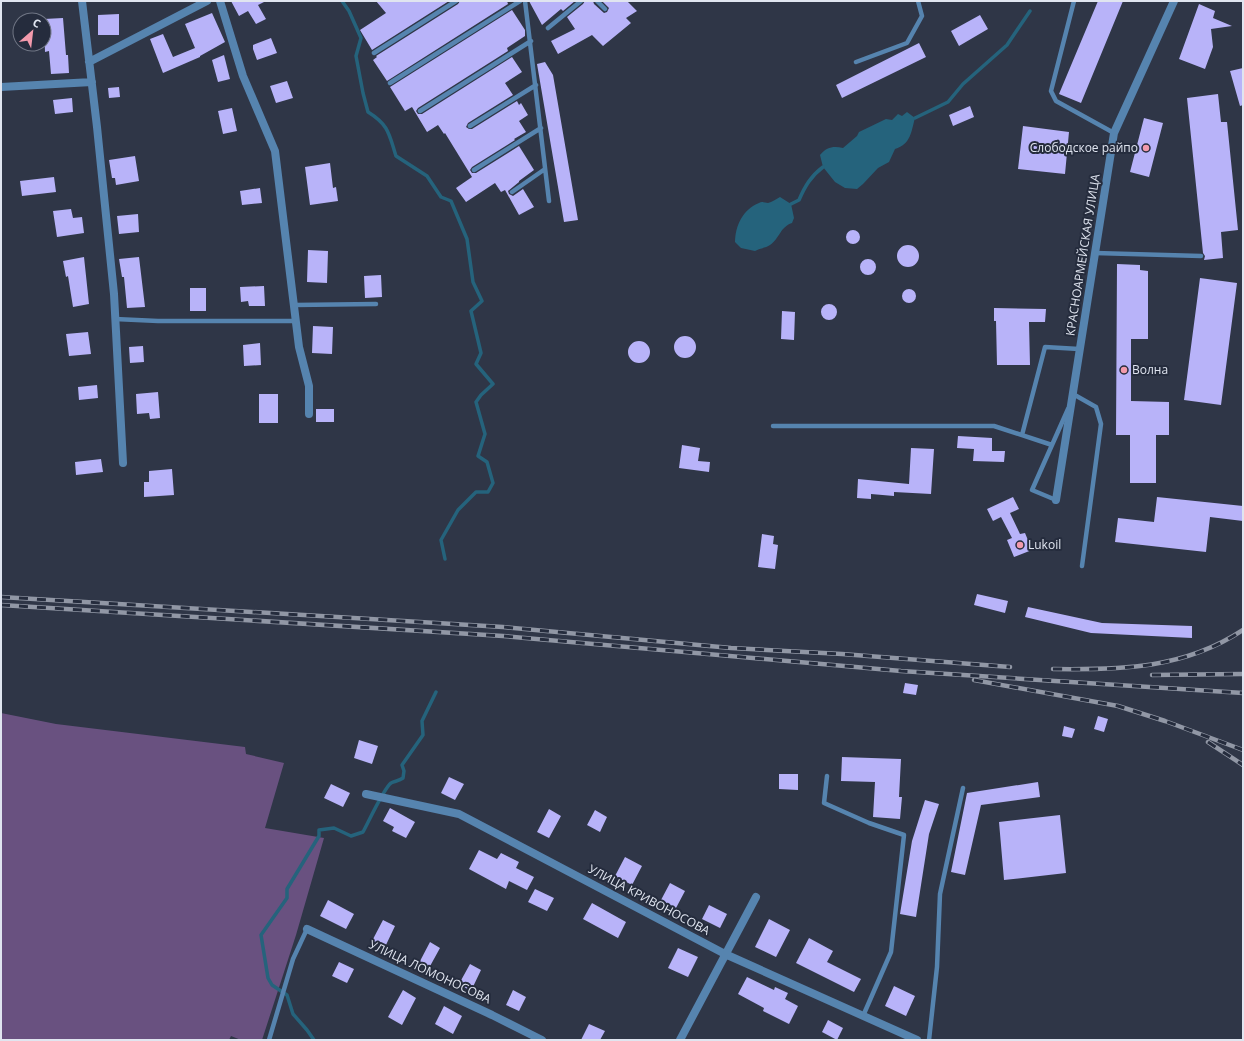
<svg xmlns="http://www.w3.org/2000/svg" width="1244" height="1041" viewBox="0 0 1244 1041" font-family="'Open Sans',sans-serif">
<rect width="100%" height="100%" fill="#2f3647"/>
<!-- green -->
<path fill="#695180" d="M1 713 56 724 245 747 246 754 284 763 265 828 324 838 296 935 262 1040H241L231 1036 229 1040H1Z"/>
<!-- water -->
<path fill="#25637c" d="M907 112 915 118C911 132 911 144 895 149L889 162 878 168 863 184 857 189 845 188 835 182 823 167 820 155C827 147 833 146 843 148L857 136 859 132 886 119 892 120 898 114 902 116Z
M780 197 791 204 794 218 792 223C780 227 780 238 770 245 766 248 760 248 755 251L741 248 735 242C735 226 743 209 759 203 762 201 765 203 768 203 772 202 776 199 780 197Z"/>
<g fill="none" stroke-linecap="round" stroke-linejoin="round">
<!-- stream -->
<path stroke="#25637c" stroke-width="3.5" d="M342 1 349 11 361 38 356 56 363 93 368 112C389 125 389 134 396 156L427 176 441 197 451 201 467 239 473 282 482 301 471 311 481 353 476 364 493 384 481 395 476 402 485 434 478 456 487 462 493 483 488 492H476L458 510 441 540 445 559
M915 118 948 102 963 84 1007 45 1030 11
M791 204 799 200C805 186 811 176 823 167
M314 1040 307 1030 293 1014 287 995 272 985 268 978 261 935 287 898V889L319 836V830L334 828 351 836 363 832C368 823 384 788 391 783 395 781 399 781 403 778L404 771 402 765 423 735 422 721 436 692"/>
</g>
<!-- building -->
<path fill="#b8b3f9" d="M231 1H266L258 5 266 19 256 24 248 11 239 16Z
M376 1H449L372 50 360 30 386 13Z
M460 1H507L508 4 387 81 373 60 377 57 376 56 458 4Z
M529 1H575L563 11 561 9 542 25Z
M585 1H593L594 4 604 13 607 12 609 8 602 1H627L637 11 626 18 631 23 603 46 592 35 558 54 551 41 575 29 567 17 583 4Z
M1098 1H1123L1081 103 1059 94Z
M1199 4 1215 11 1213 18 1232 26 1211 29 1213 47 1205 69 1179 59Z
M512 10 525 30V36L507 48 508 51 418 108 416 111 418 114H422L512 57 522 72 505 83 513 95 468 123 466 127 469 129H472L517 101 519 105 521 103 528 115 519 121 526 132 514 139 515 140 472 167 470 170 472 173H476L519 146 534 170 519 181V182L508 191 509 194 513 196 523 189 534 207 519 215 505 190 501 192 495 183 466 202 456 188 472 177 445 133 444 134 438 125 427 132 412 107 405 111 390 87Z
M212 13 225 42 200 56V57L163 73 150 39 163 34 173 57 195 48 185 24Z
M119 14V35H98V15Z
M980 15 988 29 959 46 951 31Z
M63 18 66 55H68L69 73 51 74 49 51 45 52 44 19Z
M271 38 277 53 257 60 253 49V45Z
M919 43 926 57 842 98 836 85Z
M224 55 230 79 218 82 212 60Z
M545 62 553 75 578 220 564 222 537 64Z
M1243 68V105L1240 106 1230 71Z
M287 81 293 98 276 103 270 86Z
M119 87 120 97 109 98 108 88Z
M1218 94 1221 122H1227L1238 230 1221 232 1223 258 1204 260 1205 256 1203 253 1187 98Z
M72 98 73 112 55 114 53 100Z
M970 106 974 117 953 126 949 115Z
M232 108 237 131 223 134 218 111Z
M1144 118 1163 123 1149 177 1130 172Z
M1023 126 1069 132 1065 174 1018 169Z
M135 156 139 181 116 185 115 178H112L109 160Z
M330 163 333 188 336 187 338 201 310 205 305 167Z
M54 177 56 192 22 196 20 181Z
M260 188 262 203 242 205 240 191Z
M71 209 73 218 82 217 84 233 57 237 53 211Z
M138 214 139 232 119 234 117 216Z
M846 237a7 7 0 1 1 14 0a7 7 0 1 1-14 0Z
M897 256a11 11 0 1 1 22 0a11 11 0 1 1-22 0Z
M308 250 328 251 327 283 307 282Z
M84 257 89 304 73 307 68 276 66 277 63 261Z
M139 257 145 307 127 308 124 277H122L119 259Z
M860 267a8 8 0 1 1 16 0a8 8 0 1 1-16 0Z
M1117 264 1140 265V270L1148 271V339H1131V401L1169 402V435H1156V483H1130V435H1116Z
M381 275 382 297 365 298 364 276Z
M1200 278 1237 283 1221 405 1184 400Z
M264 286 265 306H249L248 301 241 302 240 287Z
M190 288H206V311H190Z
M902 296a7 7 0 1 1 14 0a7 7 0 1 1-14 0Z
M821 312a8 8 0 1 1 16 0a8 8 0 1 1-16 0Z
M994 308 1046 309 1045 322H1029L1030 365H997L996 321H994Z
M782 311 795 312 794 340 781 339Z
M313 326 333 327 332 354 312 353Z
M88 332 91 354 69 356 66 334Z
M674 347a11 11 0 1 1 22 0a11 11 0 1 1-22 0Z
M628 352a11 11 0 1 1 22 0a11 11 0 1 1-22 0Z
M260 343 261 365 244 366 243 345Z
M143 346 144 362 130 363 129 347Z
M97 385 98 398 79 400 78 387Z
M158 392 160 418 150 419 149 413 137 414 136 394Z
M259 394H278V423H259Z
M316 409H334V422H316Z
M958 436 992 438V451H1005L1004 462 973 461 974 449 957 448Z
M682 445 700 448 698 461 710 462 709 472 679 468Z
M911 448 934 449 931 494 894 492V496L871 494V499L857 498 858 479 909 484Z
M101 459 103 472 76 475 75 462Z
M172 469 174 495 144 497V482H149V471Z
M1013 497 1019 509 1010 513 1020 534 1025 533 1032 550 1014 557 1007 540 1012 538 1001 517 993 521 987 509Z
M1157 497 1243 506V521L1210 517 1206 552 1115 542 1118 518 1154 522Z
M762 534 774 536 773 544 778 545 775 569 758 567Z
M977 594 1008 601 1005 613 974 605Z
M1028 607 1102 623 1192 626V638L1091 633 1025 617Z
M905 683 918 685 916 695 903 693Z
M1098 716 1108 719 1104 732 1094 729Z
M1064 726 1075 729 1072 738 1062 736Z
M359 740 378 746 372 764 354 758Z
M842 757 901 759 899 797H902L900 819 873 817 875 782 841 781Z
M779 774H798V790L779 789Z
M449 777 464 784 455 800 441 793Z
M1038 782 1040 797 981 805 965 875 951 872 967 793Z
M331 784 350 793 343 807 324 798Z
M925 800 939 804 929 834 916 917 900 914 912 841Z
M390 808 415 822 406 838 392 831 394 827 383 821Z
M549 809 561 816 549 838 537 832Z
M595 810 607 817 600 832 587 825Z
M1060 815 1066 873 1004 880 999 822Z
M479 850 497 859 501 853 519 862 516 868 534 877 527 890 509 881 506 889 469 869Z
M625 857 642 866 632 885 615 876Z
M670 883 685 891 676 908 661 900Z
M535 889 554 898 547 911 528 902Z
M328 900 354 914 346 929 320 916Z
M592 903 626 922 618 938 583 919Z
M709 905 727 914 720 928 702 919Z
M769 919 790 930 776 957 755 947Z
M383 920 395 926 385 947 372 941Z
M809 938 833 951 827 962 861 979 854 992 796 963Z
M430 942 440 948 429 968 419 963Z
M678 948 698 957 688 977 668 968Z
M339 962 354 969 347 983 332 976Z
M470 964 481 970 471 991 459 984Z
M747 977 774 990 775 987 788 993 785 999 798 1006 789 1024 763 1011 764 1008 738 994Z
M894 986 915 996 906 1016 885 1006Z
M403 990 416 998 402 1025 388 1017Z
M513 990 526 997 519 1011 506 1005Z
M444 1006 462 1016 453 1034 435 1024Z
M828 1020 843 1028 837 1040 822 1032Z
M589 1024 605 1031 600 1040H581Z"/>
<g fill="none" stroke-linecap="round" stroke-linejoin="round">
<!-- service -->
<path stroke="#5684af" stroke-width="4.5" d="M525 1 549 201
M597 1 605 9
M1074 1 1051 91 1056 101 1114 133
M548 28 581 1
M374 53 456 1
M856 62 907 43 922 16 918 1
M390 83 520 1
M420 111 531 41
M470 126 536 85
M474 170 541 128
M512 192 545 169
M1095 253 1201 256
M294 305 376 304
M115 319 158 321H296
M1073 394 1096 407 1101 424 1082 566
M773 426H994L1052 445
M1022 435 1045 347 1079 349
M1056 500 1032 490 1068 409
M827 776 824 803 869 823 904 835 891 952 863 1016
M269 1040 293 959 307 929
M929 1040 937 967 940 894 963 788"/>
<!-- minor -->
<path stroke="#5684af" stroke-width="8" d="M82 1 97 127 114 294 123 463
M220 1 243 76 275 151 299 347 309 386V414
M89 62 207 1
M1 87 92 82
M1056 500 1114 133 1174 1
M366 794 459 814 725 954 917 1040
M307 929 492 1015 542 1040
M680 1040 756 897"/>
<!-- rail casing -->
<g stroke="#9197a5" stroke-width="4.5">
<path id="rail" d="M1 597 503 627 731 648 842 654 1010 667
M1 605 503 636 901 671 1243 693
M1053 669C1121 670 1184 669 1243 630
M1152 675 1243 674
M974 680 1118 706 1165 721 1243 750
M1208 742 1243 765"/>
</g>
<!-- rail -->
<use href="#rail" stroke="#252c3d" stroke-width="3" stroke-dasharray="9" stroke-linecap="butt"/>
</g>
<!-- markers -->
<g fill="#f29aac" stroke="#252c3d" stroke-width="1.5">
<circle cx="1146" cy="148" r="4"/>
<circle cx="1124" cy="370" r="4"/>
<circle cx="1020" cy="545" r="4"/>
</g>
<g text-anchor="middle" stroke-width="4" stroke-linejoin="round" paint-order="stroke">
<!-- poi labels -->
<g font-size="12" fill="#e0e5f0" stroke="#252c3d" text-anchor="start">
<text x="1138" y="152" text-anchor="end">Слободское райпо</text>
<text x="1132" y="374">Волна</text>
<text x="1028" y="549">Lukoil</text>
</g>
<!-- street labels -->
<g font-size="12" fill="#e0e5f0" stroke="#252c3d">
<text transform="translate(1083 255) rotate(-81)" y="4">КРАСНОАРМЕЙСКАЯ УЛИЦА</text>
<text transform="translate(649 900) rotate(28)" y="4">УЛИЦА КРИВОНОСОВА</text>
<text transform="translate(430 972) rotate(25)" y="4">УЛИЦА ЛОМОНОСОВА</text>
</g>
</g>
<!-- border -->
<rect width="1244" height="1041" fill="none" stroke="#e0e5f0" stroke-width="4"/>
<!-- north arrow -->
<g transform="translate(32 32) rotate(28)"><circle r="19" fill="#252c3d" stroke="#707685"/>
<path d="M0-3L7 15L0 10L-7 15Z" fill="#f29aac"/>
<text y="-6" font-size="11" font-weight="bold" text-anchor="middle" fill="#e0e5f0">С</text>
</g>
</svg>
